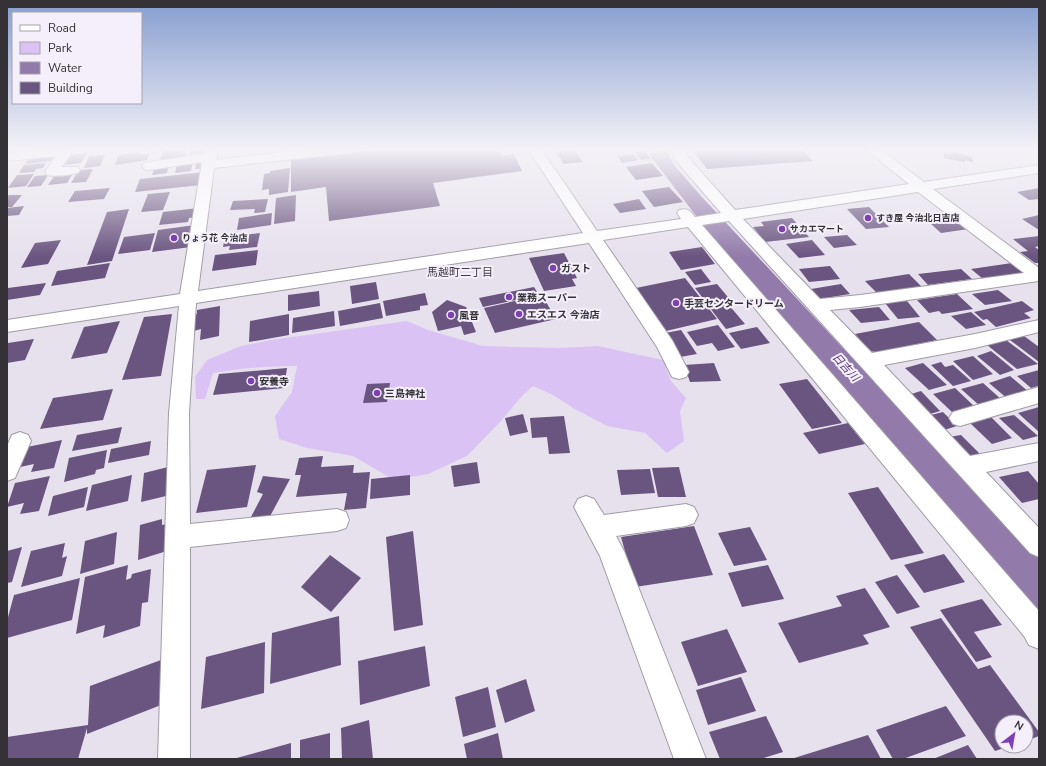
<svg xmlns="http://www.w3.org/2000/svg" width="1046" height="766" viewBox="0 0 1046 766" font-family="'Nunito Sans','Noto Sans JP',sans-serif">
<rect width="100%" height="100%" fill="#e7e1ed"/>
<!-- green -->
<path fill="#dac3f4" d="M407 321 428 330 483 346 559 348 598 346 663 360 671 381 686 398 680 411 684 441 667 453 645 433 607 426 575 409 553 395 533 386 522 396 500 422 467 456 428 474 394 480 353 456 307 448 279 439 275 416 292 392 297 366C268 366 241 368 213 373L205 399H196L195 377 207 360 241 346 271 340Z"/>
<!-- water -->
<path fill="#927baa" d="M649 149H666L674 165 701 196 1039 558V611L710 234 651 157Z"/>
<!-- building -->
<path fill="#6a5480" d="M164 149H187L184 158 160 160Z
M191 149H210V152L189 154Z
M378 149H499L502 156 514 154 522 171 433 183 440 206 329 221 326 187 291 192V160Z
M554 149H574L583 162 564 164Z
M692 149H802L813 161 707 169Z
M150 151 147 160 115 165 119 155Z
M644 151 651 159 641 160 635 152Z
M951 151 972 157 973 162 965 160V162L944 158V152L951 154Z
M87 153 81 163 65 165 71 155Z
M633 154 639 160 622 163 618 156Z
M105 155 100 166 84 168 89 156Z
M54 156 51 161 25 164 29 158Z
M207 159 205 168 195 169 197 160Z
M193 161 191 171 175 173 177 163Z
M46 163 43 168 36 169 34 172 19 173 24 165Z
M652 163 663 176 636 180 626 167Z
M169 164 167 173 152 175 155 166Z
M290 168 288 192 269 195V189L262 190 264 174 270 173V171Z
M93 169 86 182 71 183 79 170Z
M204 172 201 185 135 192 140 179Z
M73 173 67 183 48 185 55 175Z
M34 174 26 186 8 188 17 175Z
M48 175 41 186 27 187 35 176Z
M669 187 683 202 654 207 642 191Z
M110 188 104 199 68 202 75 191Z
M1039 188V199L1029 200 1017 192Z
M170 192 163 210 141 212 148 194Z
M9 195H22L12 207H7V197Z
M296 195 295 221 274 224 276 198Z
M268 199 265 212 254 213 255 209 230 210 233 201Z
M639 199 646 209 620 213 613 204Z
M24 206 19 215 7 216V208Z
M869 207 889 227 866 229 847 209Z
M198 208 196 217 189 218 188 222 159 225 163 212Z
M129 209 112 261 87 265 107 212Z
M272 213 271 225 237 230 239 218Z
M1039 215V230L1022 219Z
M792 218 809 237 765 242 753 227 764 226 761 222Z
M958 221 969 229 941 233 931 224Z
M195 225 191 247 152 252 158 230Z
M155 233 150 250 118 254 124 237Z
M260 233 257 247 229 250 230 246 223 247 225 237Z
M847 235 857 245 834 248 824 237Z
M1039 236V246L1035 247 1039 250V263H1035L1020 252 1028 251 1013 239Z
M61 240 48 264 21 268 35 243Z
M812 240 825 255 799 258 786 244Z
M702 247 715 264 681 270 669 252Z
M258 250 256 265 212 271 215 255Z
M564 253 577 278 572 279 576 286 544 291 529 258Z
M110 263 105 278 51 286 57 271Z
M1012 263 1025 273 983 279 971 269Z
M830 266 840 279 809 282 799 269Z
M701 269 711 282 695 285 685 272Z
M961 269 972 279 928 285 918 274Z
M909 274 922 287 877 293 865 281Z
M685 278 717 319 666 331 636 288Z
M376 282 379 299 352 304 350 286Z
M46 283 40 295 7 300 8 288Z
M717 284 732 302 709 306 695 288Z
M841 284 850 294 820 299 811 289Z
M534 287 539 295 483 307 479 298Z
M998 290 1012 301 985 305 972 294Z
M319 291 320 306 288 311V295Z
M425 293 428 305 420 306V310L386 316 383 301Z
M957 294 973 309 942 314 939 311 929 313 917 300Z
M542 295 556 319 495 333 484 308Z
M447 300 466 307 476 332 464 335 461 326 438 331 432 312Z
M907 301 920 317 898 319 885 303Z
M1022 301 1034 310 1024 313 1031 318 996 327 987 319 983 320 974 312Z
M380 303 383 318 340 326 338 311Z
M728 304 745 324 726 329 710 308Z
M220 306 219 336 200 340 201 329 190 332 191 315 197 314V310Z
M879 307 890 320 861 323 849 310Z
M334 311 335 326 292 333 293 318Z
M971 312 986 325 966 329 951 316Z
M172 314 161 376 122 380 144 317Z
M289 314V335L249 342 250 321Z
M120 321 107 353 71 359 84 327Z
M919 322 937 340 898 348 902 352 890 355 870 351 855 334Z
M718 325 735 347 718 351 712 343 697 346 687 332Z
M757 327 770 343 741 349 729 333Z
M681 330 697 354 680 357 665 333Z
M1024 336 1039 347V362L1010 340Z
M34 339 25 360 7 363 8 343Z
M1006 340 1038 364 1017 369 987 345Z
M991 351 1014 370 1000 375 977 356Z
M973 356 993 374 973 380 953 361Z
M941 362 945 367 953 365 971 381 953 386 931 365Z
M714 363 721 381 690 382 684 365Z
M923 363 947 385 929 390 905 368Z
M287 368 284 388 213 395 219 374Z
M1039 370V388L1038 386 1031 388 1017 376Z
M1010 376 1030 393 1009 400 989 383Z
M807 379 842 423 812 429 779 384Z
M390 383 387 402 363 403 367 384Z
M983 383 1002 400 980 406 961 389Z
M955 388 975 407 952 412 933 394Z
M113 389 103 420 40 429 53 398Z
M921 391 940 411 927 415 908 395Z
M1039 407V432L1018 413Z
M943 412 957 426 941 431 927 416Z
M523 414 528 432 510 436 505 418Z
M1014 415 1038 436 1023 440 999 418Z
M564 416 570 453 549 454 547 437 532 438 530 418Z
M991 417 1012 438 992 444 970 423Z
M848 423 865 444 819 454 803 433Z
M122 427 118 443 72 451 77 435Z
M961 435 984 458 971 461 949 437Z
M62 440 54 468 31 472 34 464 20 467 27 447Z
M151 441 149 455 108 463 111 449Z
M107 450 104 468 96 470 95 474 64 482 69 458Z
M323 456 321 467 354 465 353 473 370 472 366 508 344 510 347 493 296 497 301 475H295L299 458Z
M477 462 480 483 454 487 451 466Z
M256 465 247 507 196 513 207 470Z
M168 467 166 496 141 502 144 473Z
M679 467 686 497H658L652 468Z
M650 469 655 493 621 495 617 470Z
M1028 471 1039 484V499L1022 503 999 477Z
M132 475 128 501 86 511 92 485Z
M410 475V495L370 499 371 479Z
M50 476 39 511 20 514 24 503 7 507 15 483Z
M263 476 290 479 268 520 251 517 263 494 257 492Z
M88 487 84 507 48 516 53 496Z
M878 487 924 553 891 560 848 493Z
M162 519V525L170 523V550L138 560 140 525Z
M694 526 713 575 635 587 621 537Z
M750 527 767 560 734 566 718 533Z
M413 531 423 625 394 631 386 537Z
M117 532 114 564 80 574 85 541Z
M65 543 62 558 67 556 62 576 21 587 31 551Z
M22 547 12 582 7 583V551Z
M944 554 965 582 924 593 904 565Z
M330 555 361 578 331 612 301 587Z
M128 565 126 580 131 578 132 574 151 569 148 602 142 603 140 626 103 638 105 625 76 634 85 577Z
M768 565 784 599 742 607 728 573Z
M897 575 920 607 897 614 875 582Z
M80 578 72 620 7 638V621L14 595Z
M865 588 890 627 863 635 869 644 799 663 778 623 842 606 836 596Z
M982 599 1002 625 974 632 992 657 976 662 940 610Z
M339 616 341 665 270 684 272 633Z
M941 618 978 669 990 665 1039 732V736L1026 741V722H1002V746H1010L995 751 910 627Z
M727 629 747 672 698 686 681 642Z
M265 642 264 693 201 709 206 657Z
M425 646 430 686 360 705 358 661Z
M161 660V705L87 734V728L78 759H7V737L88 725 90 686Z
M741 677 756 711 708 725 696 690Z
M526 679 535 711 505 723 496 690Z
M488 687 496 727 463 737 455 697Z
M946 706 966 736 903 759H893L876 730Z
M766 716 783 752 760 759H720L709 732Z
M369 720 373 759H342L341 728Z
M330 733V759H300V740Z
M498 733 503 759H467L464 744Z
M868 735 881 759H791Z
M291 743V759H233Z
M968 745 977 759H933Z"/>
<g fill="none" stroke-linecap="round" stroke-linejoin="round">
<!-- minor casing -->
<g stroke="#a09ba6" stroke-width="2">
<path id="minor" d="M44 149H71L72 151 62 167H78L80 170 78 173C69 175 56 177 47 175L45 172 56 156 7 161V153Z
M137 149H157L156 152 143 154 138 153Z
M205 149H218L216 160 311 149H354L353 152 348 153 214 168 198 291 583 233 528 149H541L597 231 681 219 677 213 679 210C687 208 690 210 695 217L721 213 677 162 673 156V149H686L687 156 735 210 909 184 865 149H880L924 182 1039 165V173L933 189 1039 268V281L860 307 830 310 872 353 975 334 1039 320V332L975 348 884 365 970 456 1039 443V461L986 472 1039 528V557L1030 553 729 221 702 225 1039 611V649L1029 645 1024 636 688 227 603 240 672 340 689 372 686 377 679 379 672 377 657 347 589 243 196 303 189 413 190 524 337 509 346 512 349 520 346 528 337 531 190 547V759H158L169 413 179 306 7 332V320L180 294 202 162 149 170 144 169 142 166 144 163 149 162 204 154ZM918 192 1024 273 860 295 820 299 743 219Z
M1039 387V403L960 426 953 424 949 418 953 412Z
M20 432 28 435 31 441 15 478 7 481V446L12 435Z
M586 496 594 499 604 515 686 504 694 507 698 515 694 523 686 526 616 536 624 551 706 759H674L600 556 574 507 578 499Z"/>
</g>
<!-- minor -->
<use href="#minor" fill="#fff" fill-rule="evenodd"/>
</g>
<!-- sky -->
<linearGradient id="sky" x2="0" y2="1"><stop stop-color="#859dcf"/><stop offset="0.58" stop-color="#f4f2f7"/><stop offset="1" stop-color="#f4f2f7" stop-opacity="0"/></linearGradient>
<rect width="1046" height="257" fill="url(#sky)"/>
<!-- markers -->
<g fill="#7f3fb3" stroke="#f4effb" stroke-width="1.5">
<circle cx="868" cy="218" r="4"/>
<circle cx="782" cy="229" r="4"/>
<circle cx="174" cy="238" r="4"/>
<circle cx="553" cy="268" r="4"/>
<circle cx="509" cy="297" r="4"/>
<circle cx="676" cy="303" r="4"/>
<circle cx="519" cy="314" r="4"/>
<circle cx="451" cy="315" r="4"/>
<circle cx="251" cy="381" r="4"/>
<circle cx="377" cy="393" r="4"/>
</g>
<g text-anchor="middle" stroke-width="4" stroke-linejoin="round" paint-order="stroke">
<!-- far-poi labels -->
<g font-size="9" font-weight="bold" fill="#343236" stroke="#f4effb" text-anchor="start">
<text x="876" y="221">すき屋 今治北日吉店</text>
<text x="790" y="232">サカエマート</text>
<text x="182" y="241">りょう花 今治店</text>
</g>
<!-- poi labels -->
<g font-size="10" font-weight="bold" fill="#343236" stroke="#f4effb" text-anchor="start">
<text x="561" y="272">ガスト</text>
<text x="517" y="301">業務スーパー</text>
<text x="684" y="307">手芸センタードリーム</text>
<text x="527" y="318">エスエス 今治店</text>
<text x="459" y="319">風音</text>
<text x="259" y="385">安養寺</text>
<text x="385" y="397">三島神社</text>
</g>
<!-- neighbourhood labels -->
<g font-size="11" fill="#423d47" stroke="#f4effb">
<text x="460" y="276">馬越町二丁目</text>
</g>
<!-- water labels -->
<g font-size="11" font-style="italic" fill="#52326e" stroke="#f4effb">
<text transform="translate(846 367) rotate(48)" y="4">日吉川</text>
</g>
</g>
<!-- border -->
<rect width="1046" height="766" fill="none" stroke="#343236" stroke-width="16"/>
<!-- legend -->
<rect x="12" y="12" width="130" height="92" fill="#f4effb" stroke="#a7a3ac"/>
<rect x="20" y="25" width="20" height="6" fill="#ffffff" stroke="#a7a3ac"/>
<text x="48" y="32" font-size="12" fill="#343236">Road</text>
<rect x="20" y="42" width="20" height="12" fill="#dac3f4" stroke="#a7a3ac"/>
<text x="48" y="52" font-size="12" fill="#343236">Park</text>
<rect x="20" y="62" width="20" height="12" fill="#927baa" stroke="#a7a3ac"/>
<text x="48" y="72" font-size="12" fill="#343236">Water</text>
<rect x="20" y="82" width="20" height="12" fill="#6a5480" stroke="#a7a3ac"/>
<text x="48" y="92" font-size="12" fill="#343236">Building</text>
<!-- north arrow -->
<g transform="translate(1014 734) rotate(31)"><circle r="19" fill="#f4effb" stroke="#a7a3ac"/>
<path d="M0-3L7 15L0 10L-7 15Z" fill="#7f3fb3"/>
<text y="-6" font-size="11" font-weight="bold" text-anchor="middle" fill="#343236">N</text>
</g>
</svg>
